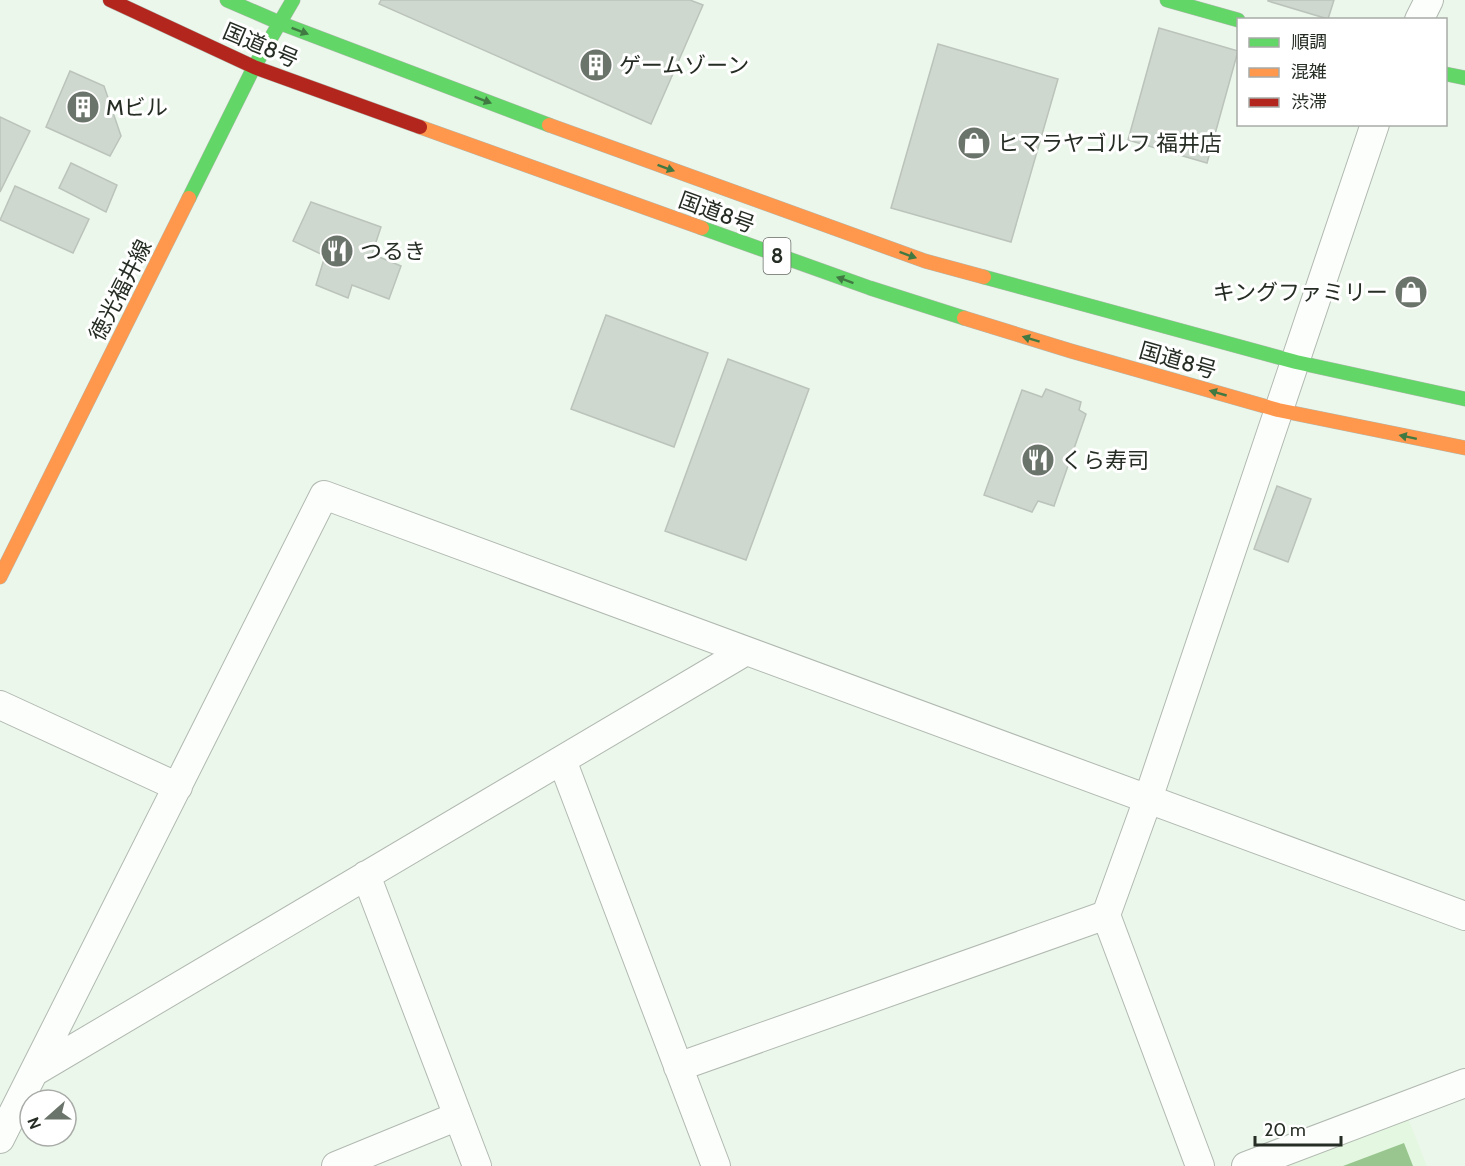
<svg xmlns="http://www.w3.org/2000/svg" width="1465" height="1166" viewBox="0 0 1465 1166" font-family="Cabin,'Noto Sans JP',sans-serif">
<rect width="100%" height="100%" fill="#ecf7eb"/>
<!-- built -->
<path fill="#e4f7e1" d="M1408 1118 1427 1166H1267Z"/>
<!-- water -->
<path fill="#99c68f" d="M1404 1143 1413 1166H1343Z"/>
<!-- building -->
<path fill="#cfd8ce" stroke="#bbc3ba" stroke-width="1.5" d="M381 0H690L703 5 651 124 379 4Z
M1268 0H1334L1328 19 1268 1Z
M1159 28 1238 51 1207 163 1128 140Z
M938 44 1058 79 1011 242 891 208Z
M70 71 104 86 121 136 110 156 46 127Z
M0 117 30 131 0 192Z
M71 163 117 185 106 212 59 188Z
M15 186 89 219 73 253 0 220Z
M311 202 381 227 372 254 401 266 389 299 352 285 348 298 316 285 325 256 293 241Z
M606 315 708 353 674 447 571 409Z
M728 359 809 389 746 560 665 531Z
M1046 389 1081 402 1079 410 1086 414 1054 506 1038 501 1032 512 984 495 1022 390 1042 397Z
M1277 486 1311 499 1288 562 1254 549Z"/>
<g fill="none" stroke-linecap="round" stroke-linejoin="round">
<!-- street casing -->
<g stroke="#b1b9b0" stroke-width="30">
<path id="street" d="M1419 20 1429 0
M0 705 178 787
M562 760 716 1166
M366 875 477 1166
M1106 915 1200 1166
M678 1067 1106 915 1148 799 1375 124
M34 1072 746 651
M0 1139 324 495 1465 916
M336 1166 458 1116
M1246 1166 1465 1083"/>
</g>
<!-- fast casing -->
<g stroke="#b1b9b0" stroke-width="15">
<path id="fast" d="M227 0 280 23 549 125
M1167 0 1238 20
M1446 74 1465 78
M189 198 254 67 293 0
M702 228 870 288 964 318
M984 277 1296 362 1465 399"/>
</g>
<!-- slow casing -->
<g stroke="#b1b9b0" stroke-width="15">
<path id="slow" d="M549 125 925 261 984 277
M420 127 702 228
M964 318 1071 351 1278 410 1465 448
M0 577 189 198"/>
</g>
<!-- jam casing -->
<g stroke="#b1b9b0" stroke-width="15">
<path id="jam" d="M110 0 254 67 420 127"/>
</g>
<!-- street -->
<use href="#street" stroke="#fcfefc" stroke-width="28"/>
<!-- fast -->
<use href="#fast" stroke="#63d668" stroke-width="14"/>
<!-- slow -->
<use href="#slow" stroke="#ff974d" stroke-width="14"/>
<!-- jam -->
<use href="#jam" stroke="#b3261e" stroke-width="14"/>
</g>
<!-- one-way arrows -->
<defs><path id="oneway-solid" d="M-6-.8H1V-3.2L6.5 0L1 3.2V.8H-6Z" transform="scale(1.5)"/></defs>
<g fill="#417943">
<use href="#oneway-solid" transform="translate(300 31) rotate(21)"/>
<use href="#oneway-solid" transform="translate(483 100) rotate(21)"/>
<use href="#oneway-solid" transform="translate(666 168) rotate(20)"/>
<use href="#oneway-solid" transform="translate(908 255) rotate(20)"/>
<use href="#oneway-solid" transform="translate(845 280) rotate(-160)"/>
<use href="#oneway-solid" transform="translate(1031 339) rotate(-163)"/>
<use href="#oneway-solid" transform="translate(1218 393) rotate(-164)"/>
<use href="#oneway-solid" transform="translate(1408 437) rotate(-168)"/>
</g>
<!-- icons -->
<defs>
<g id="building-disc" transform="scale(1.725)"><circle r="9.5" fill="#6b746a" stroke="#fff"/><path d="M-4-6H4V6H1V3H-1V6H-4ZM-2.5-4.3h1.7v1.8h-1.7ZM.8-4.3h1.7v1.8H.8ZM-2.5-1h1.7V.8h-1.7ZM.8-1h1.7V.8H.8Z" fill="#fff"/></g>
<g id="shop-disc" transform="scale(1.725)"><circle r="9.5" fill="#6b746a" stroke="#fff"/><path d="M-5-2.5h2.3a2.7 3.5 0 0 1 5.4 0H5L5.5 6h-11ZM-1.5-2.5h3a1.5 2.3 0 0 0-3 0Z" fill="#fff"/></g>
<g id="restaurant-disc" transform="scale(1.725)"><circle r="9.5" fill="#6b746a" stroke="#fff"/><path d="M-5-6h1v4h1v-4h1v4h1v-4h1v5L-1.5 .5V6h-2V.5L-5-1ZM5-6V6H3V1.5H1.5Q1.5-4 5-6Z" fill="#fff"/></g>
</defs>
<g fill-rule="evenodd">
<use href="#building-disc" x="596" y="65"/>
<use href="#building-disc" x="83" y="107"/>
<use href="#shop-disc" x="974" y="143"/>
<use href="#restaurant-disc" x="337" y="251"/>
<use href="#shop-disc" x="1411" y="292"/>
<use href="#restaurant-disc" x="1038" y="460"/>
</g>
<g text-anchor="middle" stroke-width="6" stroke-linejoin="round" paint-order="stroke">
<!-- shield labels -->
<rect fill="#fff" stroke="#676c66" stroke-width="1.5" x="763.5" y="238" width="27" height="36" rx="4.5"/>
<g font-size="21" font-weight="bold" fill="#262d24">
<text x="777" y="263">8</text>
</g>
<!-- street labels -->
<g font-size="22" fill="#262d24" stroke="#fff">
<text transform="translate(261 45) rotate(23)" y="8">国道8号</text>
<text transform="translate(717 212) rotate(20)" y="8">国道8号</text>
<text transform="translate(120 290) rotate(-63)" y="8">徳光福井線</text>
<text transform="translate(1178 360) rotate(16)" y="8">国道8号</text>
</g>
<!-- poi labels -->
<g font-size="22" fill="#262d24" stroke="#fff" text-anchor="start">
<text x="619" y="73">ゲームゾーン</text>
<text x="106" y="115">Mビル</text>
<text x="997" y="151">ヒマラヤゴルフ 福井店</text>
<text x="360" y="259">つるき</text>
<text x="1388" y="300" text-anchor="end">キングファミリー</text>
<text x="1061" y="468">くら寿司</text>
</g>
</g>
<!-- legend -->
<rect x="1237" y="18" width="210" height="108" fill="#ffffff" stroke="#a8aba7" stroke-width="1.5"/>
<rect x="1249" y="38" width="30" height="9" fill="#63d668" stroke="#a8aba7" stroke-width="1.5"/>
<text x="1291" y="48" font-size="18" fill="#262d24">順調</text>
<rect x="1249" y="68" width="30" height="9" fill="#ff974d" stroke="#a8aba7" stroke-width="1.5"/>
<text x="1291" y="78" font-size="18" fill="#262d24">混雑</text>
<rect x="1249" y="98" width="30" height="9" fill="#b3261e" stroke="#a8aba7" stroke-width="1.5"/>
<text x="1291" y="108" font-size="18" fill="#262d24">渋滞</text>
<!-- north arrow -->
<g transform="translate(48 1118) rotate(249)"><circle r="28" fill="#ffffff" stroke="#a8aba7" stroke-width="1.5"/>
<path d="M0-4.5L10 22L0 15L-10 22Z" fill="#6b746a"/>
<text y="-9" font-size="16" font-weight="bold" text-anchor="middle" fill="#262d24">N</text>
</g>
<!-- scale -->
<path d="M1255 1136v9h86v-9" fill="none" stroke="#262d24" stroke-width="3"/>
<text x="1264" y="1136" font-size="18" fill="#262d24" stroke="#ffffff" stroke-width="4.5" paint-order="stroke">20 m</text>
</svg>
